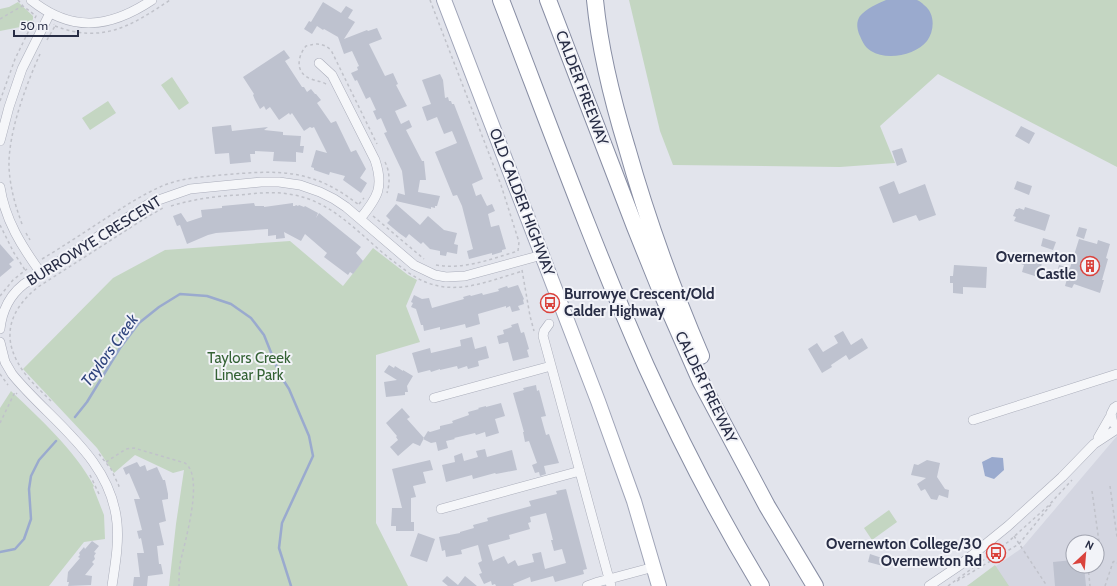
<svg xmlns="http://www.w3.org/2000/svg" width="1117" height="586" viewBox="0 0 1117 586" font-family="Cabin,sans-serif">
<rect width="100%" height="100%" fill="#e2e4ec"/>
<!-- built -->
<path fill="#d4d6e1" fill-rule="evenodd" d="M1117 436V586H967L1022 548ZM1073 542H1097V566H1073Z"/>
<!-- green -->
<path fill="#c4d6c2" d="M629 0H1117V167L938 74 880 126 895 163 840 167 673 165 660 131Z
M18 2 33 16V19L30 25 0 31V9L9 7Z
M172 77 189 103 179 110 161 85Z
M108 101 116 113 90 130 82 118Z
M290 241 343 286 373 248 408 275 417 280 406 306 420 342 376 355V523L408 586H169L176 524 184 470 173 473 135 455 114 473 97 448 23 369 113 278 165 250Z
M11 391C41 420 73 448 94 486L93 487 104 515 105 539 84 542 49 586H0V408Z
M889 510 897 522 872 540 864 528Z
M995 565 1009 586H967Z"/>
<!-- water -->
<path fill="#9aaace" d="M886 0C896 0 907 0 917 0 920 1 922 3 924 5 935 13 935 30 927 41 916 55 887 61 871 51 864 47 862 40 859 34 857 28 856 22 860 16 867 8 877 4 886 0Z
M992 457 1003 458 1004 470 994 479 985 476 982 462Z"/>
<g fill="none" stroke-linecap="round" stroke-linejoin="round">
<!-- stream -->
<path stroke="#9aaace" stroke-width="2.5" d="M75 417 87 402 120 348 139 323 159 307 180 294 207 296 231 304 251 318 264 335 280 375 289 389 309 436 313 456 282 523 279 548 291 586
M0 552 15 549 24 539 31 519 29 489 31 476 39 460 56 441"/>
</g>
<!-- building -->
<path fill="#bec2cf" fill-rule="evenodd" d="M323 2 341 13 346 6 353 10 348 18 355 22 344 39 367 30 368 31 377 28 382 39 369 44 385 76 393 73 398 84 396 85 407 106 395 111 401 124 409 120 412 127 406 130 422 161H424L426 180H420L418 192 440 196 437 206H435V208L431 207V209L396 201 398 193 405 195 402 171 384 133 387 132 381 118 377 120 373 111 376 110 370 97 366 99 357 80 355 81 351 73 358 70 357 67 359 66 352 51 344 54 338 37 324 29 323 30 317 26 312 34 304 29 309 21 311 22Z
M284 50 290 58 285 61 302 87H304L307 92 311 89 315 94H316L321 100 317 103 331 123 336 121 351 152 356 150 366 169 360 178 367 183 361 193 343 180 345 176 330 172 329 175 314 170V168L311 167 316 150 327 153 314 127 312 128 310 127 304 131 292 113 290 115 289 113 279 120 270 107 266 110 264 106 260 109 255 100 253 95 254 94 243 77Z
M440 74 443 80 445 98 448 97 449 101H451L452 104H454L483 179 472 184 476 196 481 194 487 206 492 204 495 211 488 214 491 227 499 225 506 249 502 250V252L492 255V253L469 259 467 251 473 249 462 206 457 195 453 196 435 152 457 143 452 131 444 134 437 117 427 121 422 107 431 104 422 80Z
M231 125 232 131 268 127 264 130 283 132V135L301 136 300 146H304L303 153 296 152V162L273 161 274 152 255 151V154H250L251 162 230 164 229 153 215 154 212 130V127Z
M1021 126 1035 133 1029 144 1015 136Z
M902 148 907 162 897 166 892 151Z
M894 181 899 194 925 184 936 215 919 221 916 215 893 223 879 187Z
M1017 181 1032 186 1029 195 1014 189Z
M254 203 255 206H264V207L293 203V206H295L296 205 298 206 299 205 304 207 305 206 318 213 316 218 319 213 361 247 356 253 363 261 353 274 350 272 348 275 324 257 327 253 305 234 301 241 284 232 285 238 276 239V235L268 236V229L216 233 208 235 187 244 180 225 177 226 173 216 181 213 187 222 202 217 201 210 222 208V206Z
M396 204 420 225 428 216 444 230 457 233 454 244 458 245 457 254 447 252 446 256 440 255V251L430 249 423 242 421 244 409 234 406 238 399 233 387 223 390 220 386 216Z
M1025 207 1050 215 1045 231 1014 221 1016 217 1013 216 1016 209H1018L1019 208 1024 210Z
M1079 227 1087 229 1084 239 1076 236Z
M1043 238 1056 242 1053 250 1041 246Z
M1079 239 1097 244 1098 240 1110 244 1106 258 1108 259 1102 280H1104L1100 293 1074 284 1072 288 1065 286 1067 279 1062 277 1063 274 1057 272 1059 265 1070 268Z
M0 244 14 260 9 264 12 267 0 277Z
M1023 257 1042 263 1038 277 1022 272 1024 265 1021 264Z
M954 265 987 267 986 288 963 287V294L953 293V283H950V276H953Z
M518 285 524 299 523 300 524 304 518 306 520 310 512 312 510 306 506 308V306L478 314 480 324 466 328 465 324 440 330V327L424 331 423 325H421L416 309 411 307 413 303 411 302 414 295 422 299 429 298 432 308 464 299 463 297 470 295 471 296 482 293 483 295 499 291 498 289 507 286 508 288Z
M518 323 521 333 524 332 529 349 527 350 529 357 513 361 508 342 499 344 497 336 504 334 503 330 512 327 511 325Z
M843 331 851 345 862 338 868 348 849 360 846 355 831 365 832 367 822 373 808 349 817 343 823 352 838 343 834 336Z
M472 337 475 349 486 346 489 358 478 361 479 366 468 369 467 366 458 369 457 366 440 370V369L431 372 430 370 418 373 412 353 430 348 431 353 461 346 460 340Z
M389 365 394 368 395 366 403 371V370L413 376 407 386 408 392H405V395L386 397 384 382 397 380 384 372Z
M536 385 537 391 539 390 546 416 541 417 546 435 549 434 559 463 544 466 546 474 540 476 539 472 535 473 532 465 537 463 529 441 525 442 523 432H524L513 393 524 390 523 388Z
M501 403 505 416 495 419 499 433 486 437 485 432 476 435 475 433 454 438 455 439 446 441 448 448 438 451 436 442 431 443 423 439 428 431 430 432 440 429V426L453 423 452 421 469 415 468 412 479 409 478 408 486 406V407Z
M402 408 410 417 407 419 424 438 420 446 413 443 398 456 390 447 398 440 396 437 397 436 386 423Z
M485 449 487 457 512 450 517 470 496 474 495 473 473 479 472 475 446 482 442 465 455 462 454 456 462 453 464 461 478 457 476 451Z
M430 460 433 470 423 472 426 483 413 486 416 497 411 498V522H414V531H396V526H391L392 508H402L392 469Z
M927 460 940 463 937 477 945 489 949 490 948 498 939 495 937 500 931 499 925 489 921 491 917 484 926 478 911 475 914 464 918 465Z
M137 462 140 467 145 465 147 471 157 467 163 480H165L168 494V499L162 500 166 521 159 523 164 545 157 546 159 564H161L163 574 148 576 147 586H133L134 577H140L137 553H144L141 538 139 539 137 531 142 530 134 499H140L129 473 126 475 123 468Z
M566 489 587 569 583 570 584 574 555 582 553 576 531 582 530 577 513 584 514 586H496L495 584 492 585 491 581 484 584 479 574 482 573 478 563 482 561 478 545 461 550 462 554 446 557 445 550 442 551 439 537 460 533V532L474 528 473 525 488 521 487 518 531 506 529 501 557 494 556 491ZM546 513 553 540H551L554 551 562 549 566 563 545 569 541 552 532 554 534 562 518 566 515 560 508 564 504 556 493 561 488 545 510 539 509 535 530 529 528 523 531 522 530 517Z
M418 533 435 539 427 562 410 556Z
M92 541 99 546 94 552 96 553 94 556 95 559 92 562 94 564 85 575 92 576 91 585 68 586 69 582H67L68 572 80 558 78 557 80 555 79 553 84 547 85 549Z
M870 554 885 559 883 566 868 562Z
M1073 560V566H1084L1086 586H1055L1053 562Z
M447 576 458 585 465 576 477 586H448L442 581Z"/>
<g fill="none" stroke-linecap="round" stroke-linejoin="round">
<!-- minor casing -->
<g stroke="#aaadba" stroke-width="10">
<path id="minor" d="M31 0C72 33 110 28 152 0
M319 63 332 75 375 160C384 187 378 197 360 219
M0 141 9 107 22 69 50 13
M0 187C5 220 22 247 41 273
M549 324 544 331 543 336 611 586
M0 329C2 311 10 295 24 284L150 203 190 189 261 182H279L300 185 320 192 334 199 346 207 414 265 435 275 446 277 465 276 542 255
M0 342 5 362 12 374C50 421 111 457 117 523 119 544 115 565 112 586
M434 398 551 366
M973 420 1117 374
M1113 423 1111 414 1114 408 1117 406
M1098 438 1110 417
M441 509 580 471
M587 586 598 582 654 567
M929 586 960 565 1008 526 1062 477 1094 444 1117 429"/>
</g>
<!-- primary casing -->
<g stroke="#a0a5b8" stroke-width="16">
<path id="primary" d="M444 0 598 401 634 501 659 586"/>
</g>
<!-- motorway casing -->
<g stroke="#888ea4" stroke-width="18">
<path id="motorway" d="M501 0C548 122 593 246 646 366 680 441 718 515 761 586
M548 0 635 227 660 289 701 382 767 506 815 586
M595 0C600 51 612 99 627 148 647 219 672 288 701 356"/>
</g>
<!-- path -->
<path stroke="#c0c2ca" stroke-width="1.5" stroke-dasharray="3 3" stroke-linecap="butt" d="M18 0 23 6 36 16
M430 0 501 185 519 242 518 251
M0 19 24 5
M55 26C103 44 131 26 170 0
M47 40 55 26 54 24
M326 84C321 81 316 81 311 79 295 73 297 57 306 46 317 43 323 43 331 50L377 144
M0 101 15 59 36 16H37
M385 162C390 172 390 183 387 193
M359 204 364 198
M171 206C194 199 216 196 240 195 258 193 276 191 294 195 327 201 351 225 375 246 386 256 397 264 409 273 448 300 481 283 523 271
M373 216 424 259
M22 224C15 205 10 187 9 167 8 133 26 85 40 54
M0 225 14 253 25 270
M26 233 30 240
M42 259C64 246 86 231 108 217 125 206 142 195 160 187 179 178 202 177 222 175 279 170 312 168 359 205
M436 265C464 270 491 259 518 251
M522 270 530 316 534 331
M0 296 13 280 27 269
M0 374 8 385
M51 401C39 389 25 377 17 361 1 331 14 306 38 287L147 217 163 208
M0 423 15 392 17 394
M99 454 111 469 119 486 117 487
M106 462 126 449 134 448 185 463C205 477 184 544 180 564 179 572 179 579 179 586
M90 475 99 494H100
M1110 486 1117 537
M1092 491 1100 549
M1014 536 1047 586
M1088 566 1090 586
M957 581 1019 544 1053 502
M948 586 1008 542 1048 506 1072 480
M1105 586 1113 562 1115 561 1117 563"/>
<!-- minor -->
<use href="#minor" stroke="#f5f6f9" stroke-width="9"/>
<!-- primary -->
<use href="#primary" stroke="#fff" stroke-width="14"/>
<!-- motorway -->
<use href="#motorway" stroke="#fff" stroke-width="16"/>
</g>
<!-- icons -->
<defs>
<g id="building-ring" transform="scale(1)"><circle r="9.5" fill="#f2f3f8" stroke="#da433d" stroke-width="1.5"/><path d="M-4-6H4V6H1V3H-1V6H-4ZM-2.5-4.3h1.7v1.8h-1.7ZM.8-4.3h1.7v1.8H.8ZM-2.5-1h1.7V.8h-1.7ZM.8-1h1.7V.8H.8Z" fill="#da433d"/></g>
<g id="bus-ring" transform="scale(1)"><circle r="9.5" fill="#f2f3f8" stroke="#da433d" stroke-width="1.5"/><path d="M-5-6H5V4H4V6H2V4H-2V6H-4V4H-5ZM-3.5-4V0h7V-4ZM-3.5 1.2v1.5H-2V1.2ZM2 1.2v1.5H3.5V1.2Z" fill="#da433d"/></g>
</defs>
<g fill-rule="evenodd">
<use href="#building-ring" x="1090" y="266"/>
<use href="#bus-ring" x="550" y="303"/>
<use href="#bus-ring" x="996" y="553"/>
</g>
<g text-anchor="middle" stroke-width="4" stroke-linejoin="round" paint-order="stroke">
<!-- street labels -->
<g font-size="15" fill="#282d45" stroke="#f2f3f8">
<text transform="translate(582 88) rotate(69)" y="5">CALDER FREEWAY</text>
<text transform="translate(522 202) rotate(69)" y="5">OLD CALDER HIGHWAY</text>
<text transform="translate(94 241) rotate(-32)" y="5">BURROWYE CRESCENT</text>
<text transform="translate(706 387) rotate(64)" y="5">CALDER FREEWAY</text>
</g>
<!-- poi labels -->
<g font-size="15" font-weight="bold" fill="#282d45" stroke="#f2f3f8" text-anchor="end">
<text x="1076" y="262">Overnewton<tspan x="1076" dy="17">Castle</tspan></text>
<text x="564" y="299" text-anchor="start">Burrowye Crescent/Old<tspan x="564" dy="17">Calder Highway</tspan></text>
<text x="982" y="549">Overnewton College/30<tspan x="982" dy="17">Overnewton Rd</tspan></text>
</g>
<!-- park labels -->
<g font-size="15" fill="#346234" stroke="#f2f3f8">
<text x="249" y="363">Taylors Creek<tspan x="249" dy="17">Linear Park</tspan></text>
</g>
<!-- water labels -->
<g font-size="16" font-style="italic" fill="#2e437d" stroke="#f2f3f8">
<text transform="translate(109 350) rotate(-54)" y="6">Taylors Creek</text>
</g>
</g>
<!-- north arrow -->
<g transform="translate(1085 554) rotate(26)"><circle r="19" fill="#f2f3f8" stroke="#a1a4b0"/>
<path d="M0-3L7 15L0 10L-7 15Z" fill="#da433d"/>
<text y="-6" font-size="11" font-weight="bold" text-anchor="middle" fill="#282d45">N</text>
</g>
<!-- scale -->
<path d="M14 30v6h64v-6" fill="none" stroke="#282d45" stroke-width="2"/>
<text x="20" y="30" font-size="12" fill="#282d45" stroke="#f2f3f8" stroke-width="3" paint-order="stroke">50 m</text>
</svg>
